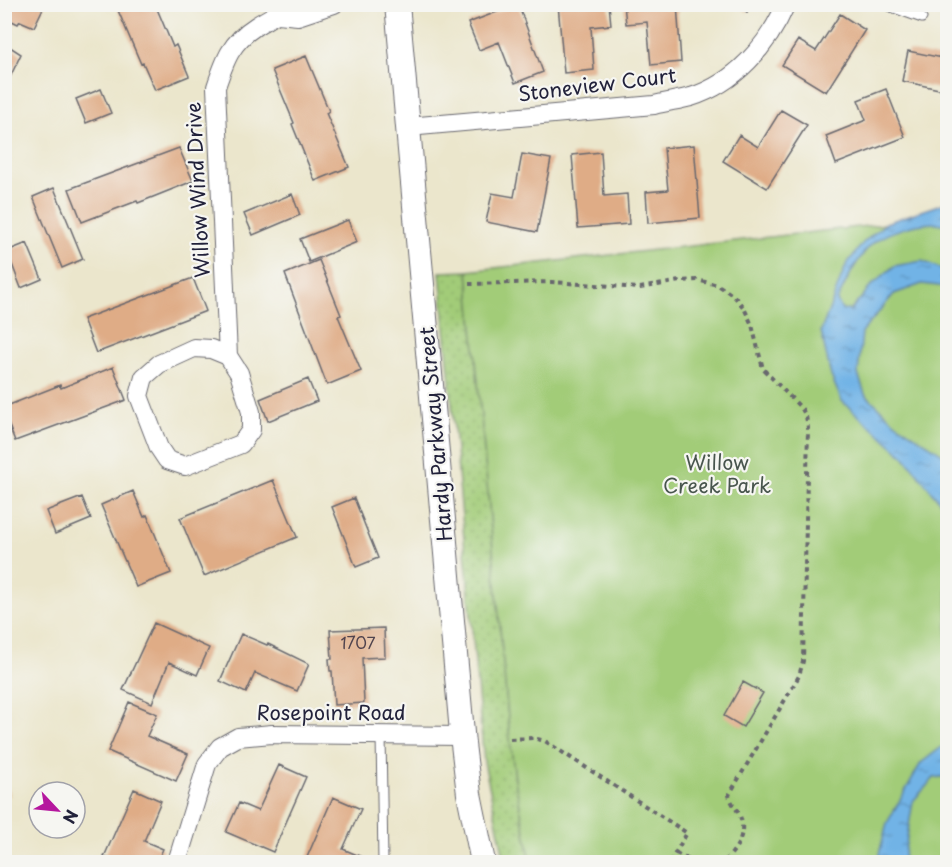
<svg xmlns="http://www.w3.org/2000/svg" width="952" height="867" viewBox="0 0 952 867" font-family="'Playpen Sans',sans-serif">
<defs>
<pattern id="grass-dots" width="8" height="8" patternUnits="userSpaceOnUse" patternTransform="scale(1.5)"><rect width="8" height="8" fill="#a2cc78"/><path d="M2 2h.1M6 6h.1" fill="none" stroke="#8baf69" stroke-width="1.8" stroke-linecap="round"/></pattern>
<pattern id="water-ripples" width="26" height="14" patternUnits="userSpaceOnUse" patternTransform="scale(1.5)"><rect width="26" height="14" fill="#71b3e6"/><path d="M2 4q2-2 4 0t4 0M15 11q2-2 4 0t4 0" fill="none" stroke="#5c91bc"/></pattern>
</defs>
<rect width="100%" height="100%" fill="#f6f6f2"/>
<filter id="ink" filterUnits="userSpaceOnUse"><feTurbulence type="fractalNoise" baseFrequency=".0167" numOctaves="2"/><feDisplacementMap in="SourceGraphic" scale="12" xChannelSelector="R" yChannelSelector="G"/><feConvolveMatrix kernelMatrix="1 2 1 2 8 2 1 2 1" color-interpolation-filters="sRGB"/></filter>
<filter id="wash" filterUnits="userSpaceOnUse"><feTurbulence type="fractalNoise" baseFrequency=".008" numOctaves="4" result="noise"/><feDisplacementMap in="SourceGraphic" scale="24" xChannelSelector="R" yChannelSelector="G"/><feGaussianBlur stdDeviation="1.35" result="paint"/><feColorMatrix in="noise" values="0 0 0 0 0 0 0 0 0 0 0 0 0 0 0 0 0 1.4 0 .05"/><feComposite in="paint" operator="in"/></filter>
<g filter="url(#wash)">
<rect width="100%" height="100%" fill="#ebe6cc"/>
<!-- grass -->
<path fill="url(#grass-dots)" stroke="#62775a" stroke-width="1.5" d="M468 271 510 739 516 786 531 862H505L484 762 440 272Z"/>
<!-- park -->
<path fill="#a2cc78" stroke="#62775a" stroke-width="1.5" d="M947 217V862H531L516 786 510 739 468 271Z"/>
<!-- water -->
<path fill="url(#water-ripples)" stroke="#4a6a90" stroke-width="1.5" d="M947 202V225C926 219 883 231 868 248 855 263 845 283 837 301L842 310H851L872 285 894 266 922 261 947 271V287L922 284 894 294 862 332 858 374 865 394 896 423 947 457V511L904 456 842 401 831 376 821 331 846 265 863 243 886 223Z
M947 743V776L934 778 913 801 903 862H877L887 823 921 763Z"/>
<g id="blocks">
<!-- building -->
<path fill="#dfac86" d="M4 4H45L34 27 20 21 18 24 4 17Z
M125 4H155L173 47 176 45 189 76 155 90 143 63 141 64 117 8Z
M518 4 543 72 515 83 499 42 479 50 468 23Z
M558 4H609L611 25 591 27 594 70 564 73Z
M624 4H677L681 62 651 65 647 22 626 24Z
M736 4H751L747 12Z
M840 14 865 30 826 92 782 65 798 40 816 51Z
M4 43 21 54 4 90Z
M908 51 948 59V91L902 81Z
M306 56 329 111 326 113 349 167 315 181 292 124 294 123 272 70Z
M101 89 111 113 86 123 76 99Z
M886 89 905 137 836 164 826 136 866 120 858 100Z
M781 110 807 125 767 188 723 161 739 135 758 147Z
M694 145 700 218 648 223 646 192 668 190 664 148Z
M179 148 193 181 138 203 137 201 82 222 69 189Z
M601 152 604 196 627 194 629 224 578 228 572 155Z
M522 154 551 159 537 232 486 222 492 193 514 197Z
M54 188 83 259 62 268 33 197Z
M292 194 300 215 253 235 244 214Z
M348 220 357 242 309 262 300 239Z
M27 243 42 279 21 288 7 251Z
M319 260 341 315 338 316 361 371 327 385 285 274Z
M193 278 206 311 96 353 83 319Z
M113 367 126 400 15 441 4 413V407L60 385 61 388Z
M308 379 317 401 268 421 260 399Z
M273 480 297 537 204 576 180 518Z
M133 491 144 517 147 515 171 573 136 587 101 505Z
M82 497 91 519 55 534 46 511Z
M354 498 378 558 356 567 332 507Z
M154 623 209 648 197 675 169 662 152 703 123 690Z
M384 628 385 657 362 658 364 703 334 705 332 671H330L329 659H332L330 630Z
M241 634 267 645 268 644 309 664 297 691 255 673 246 693 220 681Z
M743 682 763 693 743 727 724 716Z
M129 702 157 714 147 736 188 754 176 781 108 751Z
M279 765 306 777 273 852 226 832 239 803 258 811Z
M4 782 10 795 4 797Z
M134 789 161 801 144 841 163 849 157 862H118L104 857Z
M333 797 361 809 343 849 364 858 362 862H305Z"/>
</g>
</g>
<g filter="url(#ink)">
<use href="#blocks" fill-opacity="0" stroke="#68676e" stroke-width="1.5"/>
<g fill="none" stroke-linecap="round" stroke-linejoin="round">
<!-- service casing -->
<g stroke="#68676e" stroke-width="11">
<path id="service" d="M883 4 922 18
M381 735 383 862"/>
</g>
<!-- minor casing -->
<g stroke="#68676e" stroke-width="20">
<path id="minor" d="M278 14 298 16 334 4
M408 127 654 105C666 102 679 100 691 97 735 83 768 46 786 4
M194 348 211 349 228 356 239 373 251 412V430L241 444 185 466 167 460 159 448 139 396 144 377 159 364Z
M228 356 216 87C225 60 231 42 256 26 268 18 277 16 286 4
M177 862 207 764 220 747 238 737 272 734 462 736"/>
</g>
<!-- secondary casing -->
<g stroke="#68676e" stroke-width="26">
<path id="secondary" d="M397 4 463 744 469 794 483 862"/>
</g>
<!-- path -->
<path stroke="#68676e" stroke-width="4" stroke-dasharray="4.5 4.5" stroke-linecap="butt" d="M469 284 552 282 640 288 680 281 697 280 718 285 734 296 744 308 752 325 763 369 802 409 806 416 808 428 803 661 799 676 729 795C731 803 737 809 740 816 747 834 736 850 724 862
M510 739 533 738 545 741 687 833 670 862
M676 853 694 862"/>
<!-- service -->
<use href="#service" stroke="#fff" stroke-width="9"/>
<!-- minor -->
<use href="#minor" stroke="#fff" stroke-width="18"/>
<!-- secondary -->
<use href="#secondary" stroke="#fff" stroke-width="24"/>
</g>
</g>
<g text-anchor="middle" stroke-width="4.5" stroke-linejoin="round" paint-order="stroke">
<!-- number labels -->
<g font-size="16" fill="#51444e">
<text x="358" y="649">1707</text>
</g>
<!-- street labels -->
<g font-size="20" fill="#22223b" stroke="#f6f6f2">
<text transform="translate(597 85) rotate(-7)" y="7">Stoneview Court</text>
<text transform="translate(198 190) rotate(-93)" y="7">Willow Wind Drive</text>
<text transform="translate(436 434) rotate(-95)" y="7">Hardy Parkway Street</text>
<text x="331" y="720">Rosepoint Road</text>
</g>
<!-- park labels -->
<g font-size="20" fill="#48554d" stroke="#f6f6f2">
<text x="717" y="470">Willow<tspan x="717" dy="23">Creek Park</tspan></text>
</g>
</g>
<!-- margin -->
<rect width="952" height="867" fill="none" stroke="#f6f6f2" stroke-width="24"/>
<!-- north arrow -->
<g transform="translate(57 810) rotate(116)"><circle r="28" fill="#f6f6f2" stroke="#a1a1a9" stroke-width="1.5"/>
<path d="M0-4.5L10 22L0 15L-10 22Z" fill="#b5179e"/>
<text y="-9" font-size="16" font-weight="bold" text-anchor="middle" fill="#22223b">N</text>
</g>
</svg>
